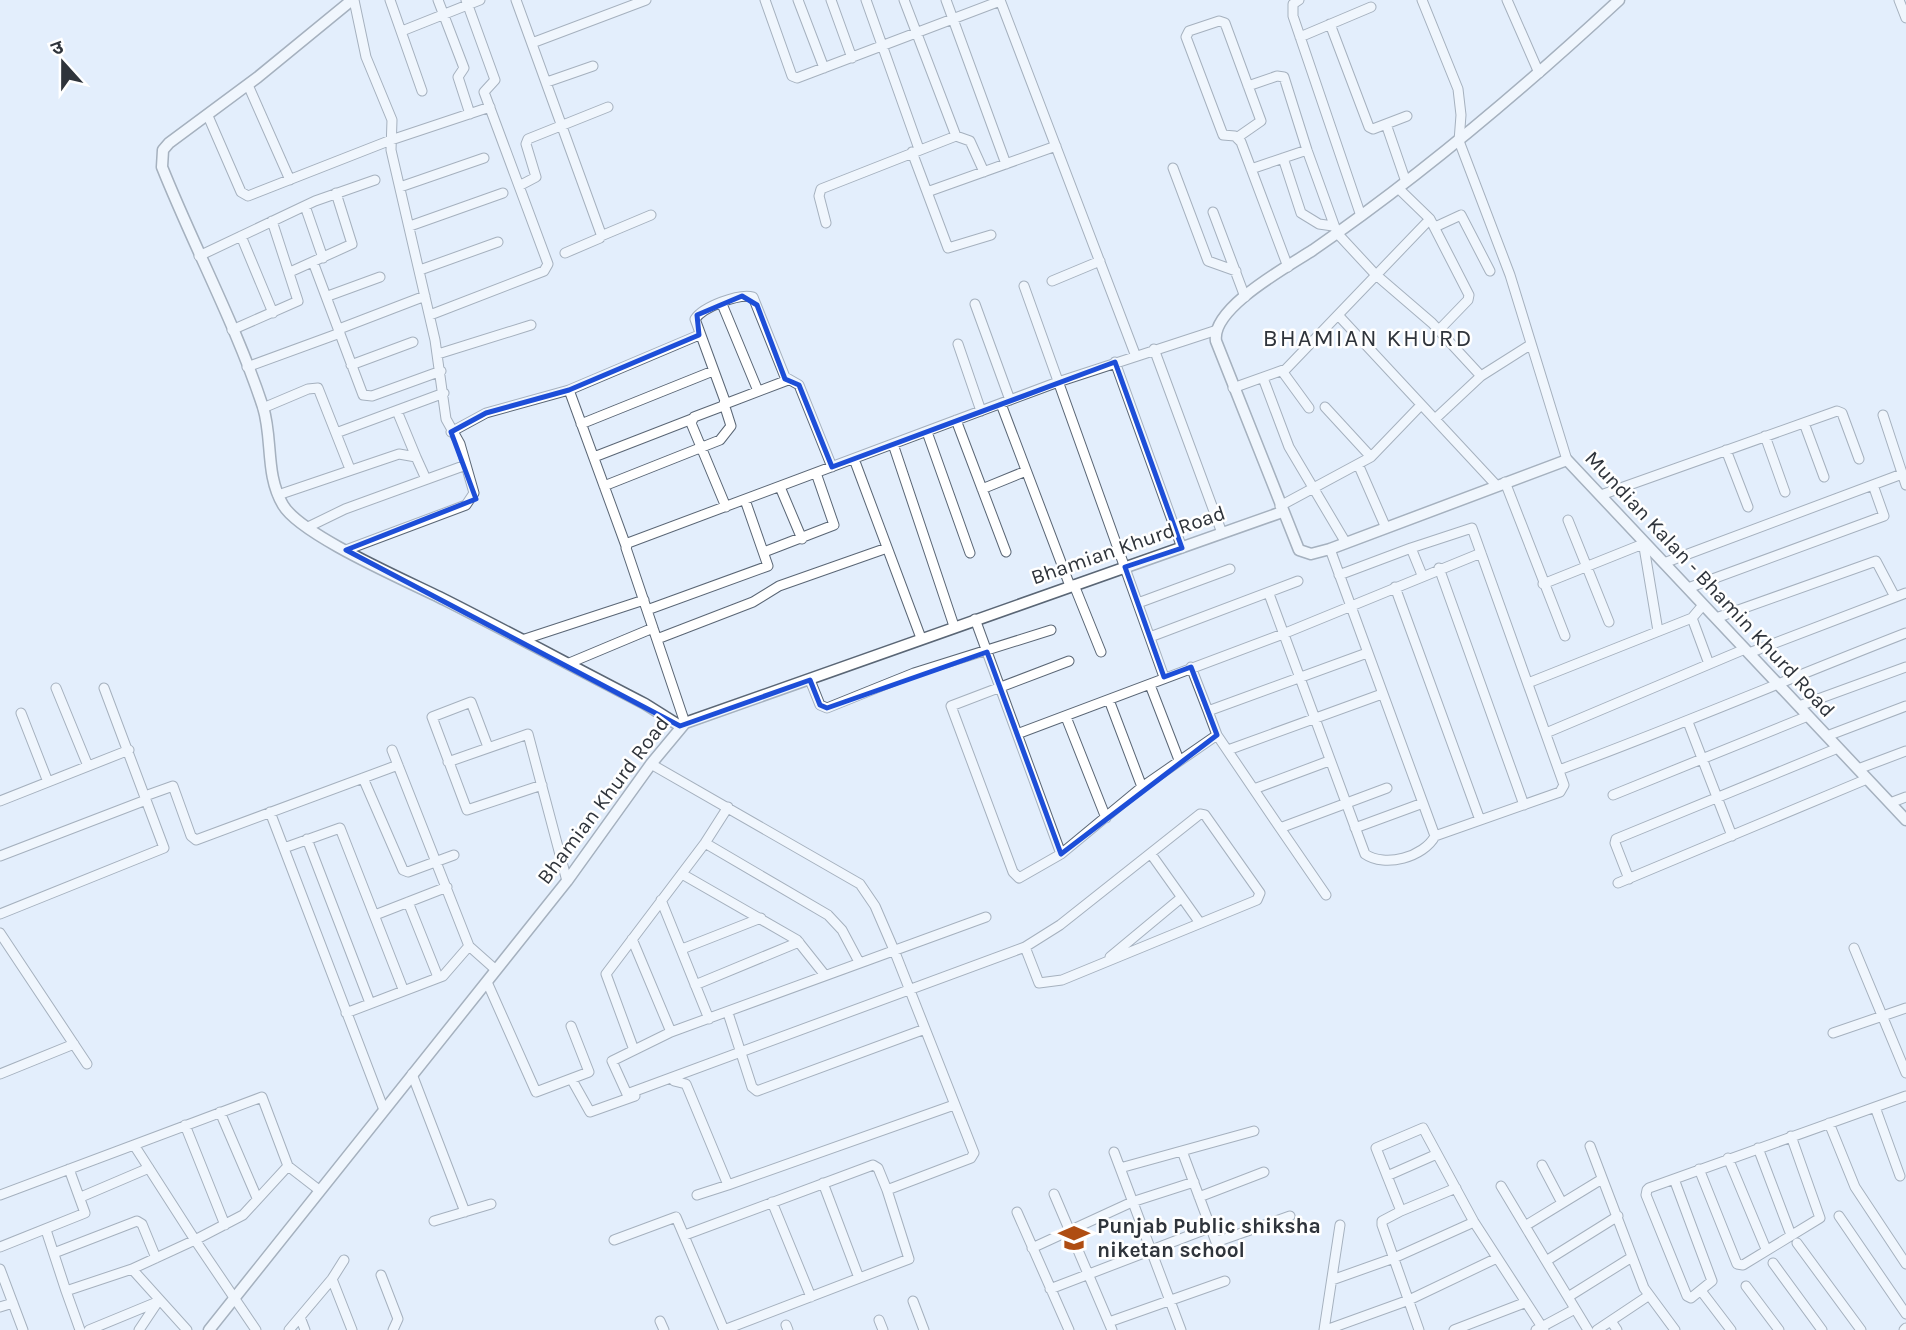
<svg xmlns="http://www.w3.org/2000/svg" width="1906" height="1330" viewBox="0 0 1906 1330" font-family="Karla,'Noto Sans Devanagari',sans-serif">
<rect width="100%" height="100%" fill="#e3eefc"/>
<g fill="none" stroke-linecap="round" stroke-linejoin="round">
<!-- minor casing -->
<g stroke="#5a6675" stroke-width="11">
<path id="minor" d="M390 0 422 91
M438 0 464 68 458 77 470 114
M516 0 601 234 600 238 565 253
M765 0 792 76 797 78 1000 1
M798 0 824 68
M831 0 852 58
M866 0 919 149
M904 0 956 136
M946 0 1006 164
M1000 0 1135 354
M1299 0 1293 4V16L1361 216
M1422 0 1458 89 1461 115 1459 141 1510 275 1567 460
M1507 0 1539 73
M1899 0 1906 18
M1330 24 1369 127 1373 129 1407 116
M402 31 480 0
M1300 37 1371 7
M532 43 646 0
M547 82 593 66
M248 85 290 180
M1248 86 1277 76 1284 77 1307 150
M208 116 241 192 248 196 391 140 490 107
M1386 124 1406 182
M1238 137 1261 121 1225 23 1219 21 1189 31 1186 37 1223 135 1235 136 1241 142 1288 267
M912 152 948 248 991 235
M1283 158 1301 213 1319 224 1333 226
M1173 168 1208 261 1236 271
M1251 169 1307 150 1337 233 1375 274 1432 323 1481 376 1530 345
M519 186 536 177 526 144 528 139 608 107
M400 187 484 158
M1398 188 1430 219 1469 295 1468 300 1439 330
M927 192 1056 146
M305 206 323 258
M1213 212 1245 297
M826 223 819 196 821 189 956 136 970 141 984 172
M410 226 503 193
M1435 227 1461 215 1490 271
M241 236 273 313
M601 236 651 215
M199 256 315 201 375 180
M313 262 363 395 372 396 441 371
M420 270 498 242
M290 272 352 244 336 193
M1052 281 1100 261
M1024 286 1164 677
M328 296 380 277
M722 304 758 391
M975 304 1010 400
M430 315 544 271 548 264 484 92 495 80 466 0
M1338 315 1497 486
M339 329 425 296
M232 330 298 301 272 221
M958 344 981 411
M1154 349 1222 533
M438 354 531 325
M1115 362 1182 548
M351 365 413 342
M247 367 340 333
M1282 371 1309 408
M1263 378 1289 447 1346 543
M1233 388 1286 369 1430 219
M569 390 626 546
M725 404 788 380
M1001 404 1070 586
M1325 407 1371 457
M263 408 308 389 318 388 350 469
M397 411 416 457
M1883 415 1906 485
M1435 419 1481 376
M956 420 1006 552
M1804 423 1824 477
M581 424 713 371
M451 432 486 413 569 390 699 335
M927 432 970 553
M336 433 444 393
M1765 436 1785 492
M893 444 954 626
M1726 450 1748 507
M594 457 692 419
M854 459 921 638
M1358 464 1386 528
M1505 482 1565 636
M604 486 720 440 731 426 724 404
M780 487 802 539
M982 489 1026 471
M278 495 399 454 416 457 426 479
M1601 495 1837 411 1842 413 1859 459
M1280 506 1371 457 1421 405
M726 507 691 423 694 417 723 406 725 401 695 319C703 307 739 293 753 297L785 377 799 385 832 467
M1568 520 1609 622
M308 527 345 509 466 465
M1643 541 1658 631
M1330 549 1435 836 1560 792 1564 785 1472 528 1411 548
M346 550 466 505 474 493 460 444 446 419 435 340 391 150 392 120 366 57 354 0
M764 552 834 525 816 473
M1664 563 1902 474
M1439 568 1524 805
M1339 575 1411 548 1422 575
M1543 584 1643 544
M1074 585 1101 652
M1395 587 1480 820
M1688 588 1884 516 1873 485
M1269 594 1365 854C1385 868 1424 857 1435 836
M1138 603 1230 569
M647 610 768 566 745 500
M1692 618 1709 664
M1716 618 1876 561 1895 597
M975 619 1061 854
M1150 637 1298 581
M657 639 753 602 779 586 887 548
M522 640 644 600
M1749 653 1906 593
M1069 661 951 706 1013 872 1019 878 1061 854 1142 787 1217 735
M567 664 653 628
M1191 667 1208 711 1367 653
M810 680 820 705 827 708 914 673 1051 630
M1528 683 1692 618 1703 605
M1150 685 1179 760
M56 688 88 766
M1109 700 1142 787
M1799 706 1906 667
M1208 711 1217 735 1280 828 1387 788
M21 713 48 782
M1066 717 1106 818
M1688 722 1732 836
M685 723 626 548 628 543 1058 382 1214 331
M1546 733 1745 649
M1017 734 1283 634 1481 553
M1827 736 1906 706
M488 747 471 702 432 717 467 810 542 785
M392 750 469 946 496 970
M1228 750 1382 694
M448 762 528 734 567 881
M651 764 860 884 875 906 894 950 974 1153 971 1158 887 1190 878 1168 873 1165 685 1235
M1858 769 1906 751
M1559 770C1676 727 1790 678 1906 633
M363 778 403 870 408 872 454 855
M1254 789 1329 761
M1613 795 1808 716
M145 796 173 786 191 836 196 840 398 765
M0 801 129 750
M1890 803 1906 797
M270 812 384 1110
M1280 828 1326 895
M1355 828 1423 803
M307 839 370 1003
M705 843 828 915 842 930 859 962
M284 848 340 828 403 989
M1151 854 1200 923
M0 856 146 800
M682 874 797 940 824 974
M1629 879 1615 843 1616 839 1838 748
M1618 883 1867 779
M661 900 709 1019
M408 902 438 977
M0 914 164 848 104 688
M375 915 447 887
M986 917 671 1032 612 1061 627 1094 1025 947 1060 925 1200 814 1205 815 1260 893 1257 900 1062 980 1039 983 1025 947
M0 933 87 1064
M632 939 671 1032
M1854 948 1906 1073
M682 949 761 918
M1110 957 1181 898
M487 982 536 1092 589 1072 571 1026
M695 985 799 942
M346 1013 443 976 469 946
M728 1013 752 1087 757 1091 925 1029
M1833 1033 1906 1008
M634 1050 606 974 705 843 728 807
M0 1074 74 1044
M412 1074 465 1212
M572 1080 590 1112 635 1096
M674 1081 686 1084 728 1185 697 1195
M1875 1107 1900 1176
M220 1112 257 1198
M1829 1123 1855 1187 1906 1264
M185 1125 225 1225
M134 1145 195 1240 243 1215 288 1166
M1590 1146 1644 1288 1675 1330
M1758 1148 1791 1235
M1182 1151 1216 1242 1290 1216
M1114 1152 1181 1330
M1728 1158 1766 1249
M1542 1165 1562 1203
M1120 1168 1254 1131
M1699 1169 1737 1264 1743 1265 1820 1218 1791 1136
M1387 1176 1437 1154
M1602 1179 1525 1226 1546 1261 1618 1216
M1674 1179 1712 1281 1691 1298 1687 1296 1646 1195 1647 1190 1649 1188 1906 1096
M823 1183 859 1278
M728 1185 954 1105
M1501 1186 1525 1226
M1054 1194 1112 1330
M0 1195 262 1097 288 1166 319 1190
M81 1197 149 1168
M1199 1197 1264 1172
M772 1202 811 1297
M1401 1211 1456 1188
M1017 1212 1069 1330
M1839 1216 1906 1314
M434 1221 491 1204
M46 1230 66 1291
M614 1240 676 1217 724 1330 909 1259 887 1190
M1797 1243 1861 1330
M0 1247 85 1213 69 1169
M1032 1248 1132 1202 1194 1182
M54 1253 137 1221 142 1224 156 1258
M1546 1261 1568 1297
M1773 1263 1822 1330
M0 1269 23 1330
M132 1269 195 1240 256 1330
M381 1275 398 1319 393 1330
M332 1279 352 1330
M1332 1280 1394 1258 1474 1222
M1746 1286 1779 1330
M1050 1289 1209 1228
M1702 1292 1731 1330
M913 1301 924 1330
M0 1307 13 1303
M300 1317 305 1330
M879 1320 883 1330
M660 1321 664 1330
M1611 1321 1617 1330
M1109 1322 1225 1281
M786 1325 788 1330
M80 1330 66 1291 132 1269 187 1330
M89 1330 157 1302
M139 1330 157 1303
M289 1330 332 1279 344 1260
M1324 1330 1340 1225
M1326 1330 1409 1300 1497 1258
M1419 1330 1382 1225V1221L1401 1211 1376 1148 1423 1128 1474 1222 1544 1330
M1454 1330 1524 1303
M1536 1330 1575 1309
M1588 1330 1568 1297 1632 1257
M1597 1330 1648 1296
M1904 1330 1906 1328"/>
</g>
<!-- tertiary casing -->
<g stroke="#5a6675" stroke-width="13">
<path id="tertiary" d="M352 0 258 77 169 143 163 150 162 167C194 247 236 325 263 407 273 439 265 475 283 505 301 536 412 583 447 601 514 635 579 670 645 704L680 726
M1619 0C1522 90 1422 175 1313 250 1287 267 1211 308 1216 341L1299 550 1311 554 1330 549 1567 460 1906 820
M209 1330 567 881 651 764 685 723 1282 512"/>
</g>
<!-- minor -->
<use href="#minor" stroke="#fff" stroke-width="9"/>
<!-- tertiary -->
<use href="#tertiary" stroke="#fff" stroke-width="10"/>
</g>
<!-- marked area -->
<path d="M0 0H1906V1330H0ZM742 296 757 305 785 379 799 385 832 467 1115 362 1182 548 1125 567 1164 677 1191 667 1217 735 1061 854 987 652 827 708 820 705 810 680 680 726 346 550 476 499 451 432 486 413 569 390 699 335 697 315Z" fill="#e3eefc" fill-opacity=".55" fill-rule="evenodd"/>
<path fill="none" stroke="#1d4ed8" stroke-width="5" stroke-linejoin="round" d="M742 296 757 305 785 379 799 385 832 467 1115 362 1182 548 1125 567 1164 677 1191 667 1217 735 1061 854 987 652 827 708 820 705 810 680 680 726 346 550 476 499 451 432 486 413 569 390 699 335 697 315Z"/>
<!-- icons -->
<defs>
<g id="school-bare" transform="scale(2.415)"><path d="M0-5L7-2L0 1L-7-2ZM-4 1L0 2.5L4 1V4Q0 6-4 4Z" fill="#af4d12" stroke="#fff" stroke-width="2.5" paint-order="stroke"/></g>
</defs>
<g fill-rule="evenodd">
<use href="#school-bare" x="1074" y="1238"/>
</g>
<g text-anchor="middle" stroke-width="5" stroke-linejoin="round" paint-order="stroke">
<!-- street labels -->
<g font-size="21" fill="#2f343b" stroke="#fff">
<text transform="translate(1128 545) rotate(-19)" y="7">Bhamian Khurd Road</text>
<text transform="translate(1710 584) rotate(47)" y="7">Mundian Kalan - Bhamin Khurd Road</text>
<text transform="translate(603 800) rotate(-53)" y="7">Bhamian Khurd Road</text>
</g>
<!-- poi labels -->
<g font-size="21" font-weight="bold" fill="#2f343b" stroke="#fff" text-anchor="start">
<text x="1097" y="1233">Punjab Public shiksha<tspan x="1097" dy="24">niketan school</tspan></text>
</g>
<!-- quarter labels -->
<g font-size="24" letter-spacing="2" fill="#2f343b" stroke="#fff">
<text x="1368" y="346">BHAMIAN KHURD</text>
</g>
</g>
<!-- north arrow -->
<g transform="translate(63 63) rotate(339)" stroke="#ffffff" stroke-width="5" paint-order="stroke">
<path d="M0-5L12 26L0 18L-12 26Z" fill="#2f343b"/>
<text y="-10" font-size="19" font-weight="bold" text-anchor="middle" fill="#2f343b">उ</text>
</g>
</svg>
